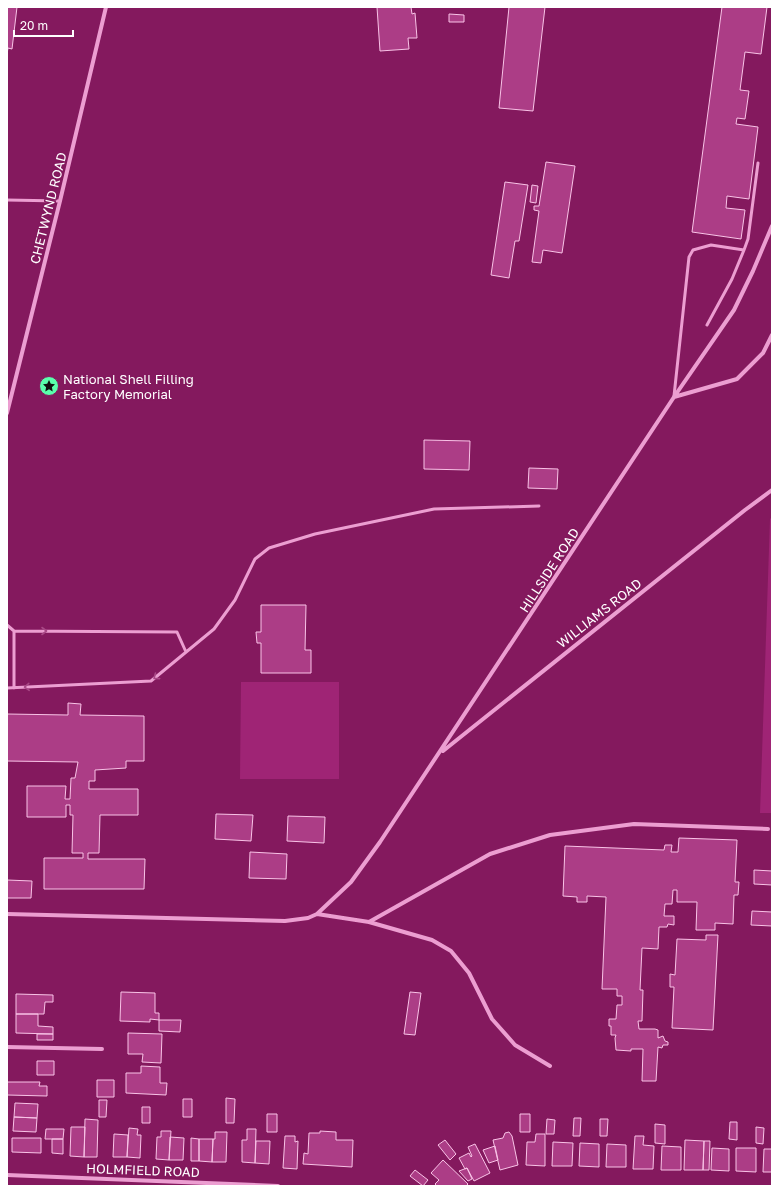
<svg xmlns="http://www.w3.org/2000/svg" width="779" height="1193" viewBox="0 0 779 1193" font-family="'Golos Text',sans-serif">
<rect width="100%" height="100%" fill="#84195e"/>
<!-- green -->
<path fill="#9f2475" d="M772 517V813H760L770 519Z
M241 682H339V779H240Z"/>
<!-- building -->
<path fill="#ac3d86" stroke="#f9c3e7" d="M7 7H17L12 49 8 48 7 54Z
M377 7H411L412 14 415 13 417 38H408L409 49 380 51Z
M509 7H545L533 111 499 108Z
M722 7H767L761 54 745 52 740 90 749 91 745 119 737 118 736 124 758 127 749 199 727 196 726 208 745 210 741 239 692 232Z
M449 14 464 15V22H449Z
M546 162 575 166 562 253 543 250 541 263 532 262 539 211 534 210V206H539Z
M505 182 528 185 519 241H515L509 278 491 275Z
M532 185 538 186 536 203 530 202Z
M424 440 470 441 469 470 424 469Z
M529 468 558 469 557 489 528 488Z
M261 605H306L305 650H311V673H261V643H257L256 632H261Z
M68 703 81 704 80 715 144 716V761H126V768L95 770V781H89V789H138V815H100L99 853H88V859H145L144 889H44V858H83V853H72L73 815H70V805H66V817H27V786H66L65 799H70L71 778H75L78 762 7 761V714L68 715Z
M216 814 253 815 251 841 215 839Z
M288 816 325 817 324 843 287 841Z
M679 838 737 840 735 882H739L738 895H734L733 924 715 923V930H696L697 902H677V890H673L672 904H665L664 916H674V925L668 924 667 927H659L658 949 642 948 640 990H643L642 1021H638L639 1029H655L658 1030V1038L663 1036 665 1041 668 1042V1045H663L662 1048 658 1047 656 1081H642L643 1049H631V1051L616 1050 615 1038 616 1035H611V1026H609V1019H616L617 1005H622V996H617V989H602L606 897 587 896V902H577V897L563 896 565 846 664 850 665 845H672L671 852H678Z
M250 852 287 854 286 879 249 878Z
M754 870 772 871V885L754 884Z
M7 880 32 881 31 898H7Z
M752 911 772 912V926L751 925Z
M706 935H718L713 1030 672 1028 674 987H670V974L675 975 677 939 706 940Z
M121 992 155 993V1013H159V1020L150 1019V1022L120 1021Z
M410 992 421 993 415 1035 404 1034Z
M16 994 53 995V1002H45L44 1014H16Z
M16 1014H38V1026L53 1027V1034L16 1033Z
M159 1020H181L180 1032 159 1031Z
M128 1033 162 1034 161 1063 142 1062 143 1054H128Z
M37 1034H53V1040H37Z
M37 1061H54V1075H37Z
M141 1066 160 1067V1083H167L166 1095 126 1093V1073H141Z
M97 1080H114V1097H97Z
M7 1082H40L39 1086H47V1096L7 1095Z
M226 1098 235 1099 234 1123H226Z
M183 1099H192V1117H183Z
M99 1100H107L106 1117H99Z
M15 1103 38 1104 37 1118 14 1117Z
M142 1107H150V1123H142Z
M267 1114H277V1132H267Z
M520 1114H530V1132H520Z
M14 1117 37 1118 36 1132 13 1131Z
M574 1118H581L580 1136H573Z
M85 1119 98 1120 97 1157H84Z
M547 1119 555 1120 554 1134H546Z
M600 1119H608L607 1136H600Z
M730 1122H737V1140L729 1139Z
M655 1124 665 1125V1144L655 1143Z
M71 1127H85L84 1157 70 1156Z
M756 1127 764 1128 763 1144 756 1143Z
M129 1128 138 1129 137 1135H141L140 1158 127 1157Z
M46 1129H64L63 1139H45Z
M247 1129H256L255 1163 242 1162V1140H247Z
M161 1131H171L169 1160 156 1159 157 1137H161Z
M320 1131 336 1132V1140H353L352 1167 303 1164 304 1153 308 1154 309 1133H320Z
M215 1132H227L226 1162H212L213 1139H215Z
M509 1132 512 1136 518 1165 500 1170 493 1140 503 1138 505 1133Z
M114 1134 128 1135 127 1157H113Z
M536 1134H545V1166L526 1165 527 1142H535Z
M285 1136H295V1142L298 1141 297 1169 283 1168Z
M635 1136H644L643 1145 654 1146 653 1169H633Z
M170 1137 184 1138 183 1160H169Z
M12 1138H41V1153L12 1152Z
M191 1138 199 1139V1161H191Z
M52 1139H63V1154L52 1153Z
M199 1139H213L212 1162 199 1161Z
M445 1140 456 1154 450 1160 438 1145Z
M685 1140 704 1141 703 1170H684Z
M256 1141H270L269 1164 255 1163Z
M704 1141H710L709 1170H703Z
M553 1142 573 1143 572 1166H552Z
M580 1143 599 1144V1167L579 1166Z
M475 1144 490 1173 474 1181 467 1168 465 1169 459 1158 469 1153 471 1157 472 1156 468 1147Z
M607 1144 626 1145V1167H606Z
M495 1146 498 1160 489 1163 483 1150Z
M662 1146 681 1147V1170H661Z
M712 1148 729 1149V1171L711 1170Z
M736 1148H756V1172L736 1171Z
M764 1149H772V1172H763Z
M443 1160 468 1184 466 1186H437L435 1184 439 1180 431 1173Z
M467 1168 472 1179 468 1181 459 1171Z
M415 1170 428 1180 423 1186 410 1176Z"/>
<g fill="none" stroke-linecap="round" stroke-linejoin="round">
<!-- lane -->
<path stroke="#ec9ed1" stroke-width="3" d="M7 200 60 201
M707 325 732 279 744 250
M674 396 689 257 693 250 711 245 744 250 748 239 758 163
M7 625 14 631 177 632 186 652
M7 688 151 681 214 629 235 600 255 559 269 548 315 534 434 509 539 506
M14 688V631"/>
<!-- street -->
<path stroke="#ec9ed1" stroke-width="4" d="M674 397 737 379 763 353 772 335
M7 413 60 201 106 7
M443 751 745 510 772 490
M7 914 285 921 308 918 317 914 369 922 432 940 451 951 469 973 492 1019 515 1045 550 1066
M317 914 351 882 380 842 674 397 734 310 753 271 772 226
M369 922 490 854 550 835 634 824 768 829
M7 1047 102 1049
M7 1175 278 1186"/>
</g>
<!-- one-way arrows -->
<defs><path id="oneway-chevron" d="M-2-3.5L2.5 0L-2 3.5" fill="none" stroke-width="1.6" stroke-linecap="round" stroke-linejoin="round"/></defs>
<g stroke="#a84886">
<use href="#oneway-chevron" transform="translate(44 631)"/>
<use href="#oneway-chevron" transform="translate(156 677) rotate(143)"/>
<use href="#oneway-chevron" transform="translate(27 687) rotate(177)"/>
</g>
<!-- icons -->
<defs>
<g id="sight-disc" transform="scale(1)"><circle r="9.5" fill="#59ffac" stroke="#84195e"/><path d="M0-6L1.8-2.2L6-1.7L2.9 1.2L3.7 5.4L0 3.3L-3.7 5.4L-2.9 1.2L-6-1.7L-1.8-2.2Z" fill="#111"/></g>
</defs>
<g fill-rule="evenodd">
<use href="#sight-disc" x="49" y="386"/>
</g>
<g text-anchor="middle" stroke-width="3" stroke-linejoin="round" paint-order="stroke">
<!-- street labels -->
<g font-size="13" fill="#fff" stroke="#84195e">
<text transform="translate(48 208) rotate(-76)" y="5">CHETWYND ROAD</text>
<text transform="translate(549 570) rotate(-57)" y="5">HILLSIDE ROAD</text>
<text transform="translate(599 613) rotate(-38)" y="5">WILLIAMS ROAD</text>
<text transform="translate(143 1170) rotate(2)" y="5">HOLMFIELD ROAD</text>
</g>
<!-- poi labels -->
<g font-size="13" fill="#fff" stroke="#84195e" text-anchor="start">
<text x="63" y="384">National Shell Filling<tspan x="63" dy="15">Factory Memorial</tspan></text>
</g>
</g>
<!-- border -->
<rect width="779" height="1193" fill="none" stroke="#ffffff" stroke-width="16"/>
<!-- scale -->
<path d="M14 30v6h59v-6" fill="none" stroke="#ffffff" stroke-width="2"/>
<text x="20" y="30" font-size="12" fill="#ffffff" stroke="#84195e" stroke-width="3" paint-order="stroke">20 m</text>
</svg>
